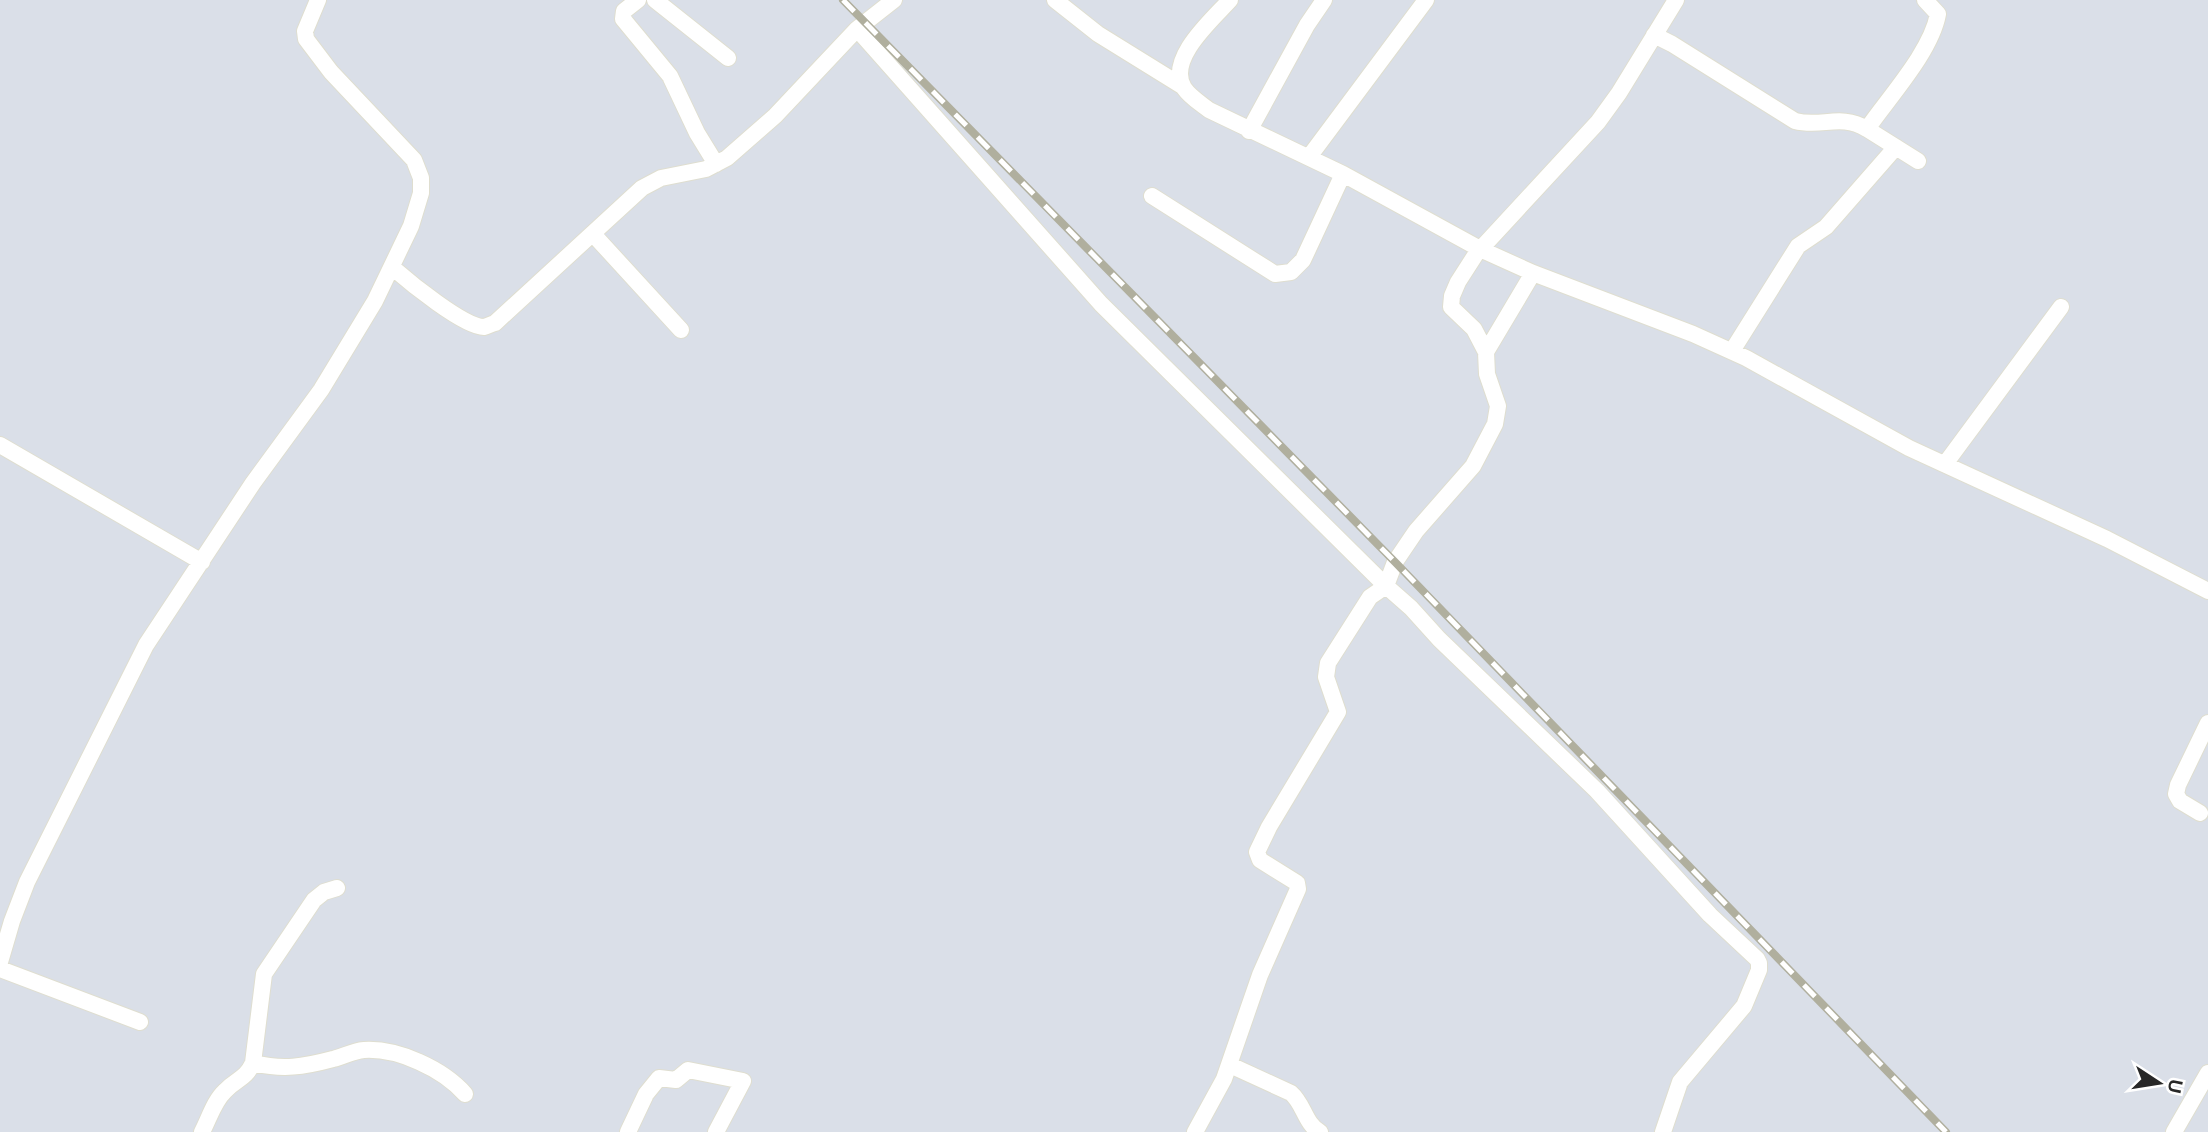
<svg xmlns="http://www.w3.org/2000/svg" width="2208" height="1132" viewBox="0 0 2208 1132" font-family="Arial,sans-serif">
<rect width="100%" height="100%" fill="#dadfe8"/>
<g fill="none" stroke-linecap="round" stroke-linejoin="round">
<!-- minor casing -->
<g stroke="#dfded0" stroke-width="18">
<path id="minor" d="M638 0 624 11 623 19 670 76 697 133 716 164
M655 0 728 58
M1055 0 1098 34 1182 86
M1230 0C1213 19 1166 59 1184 88 1190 97 1200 103 1209 110L1343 174 1480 249 1533 273 1693 334 1746 358 1909 448 2107 539 2208 591
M857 29 1101 304 1386 586 1411 608 1439 639 1597 791 1710 915 1757 959 1759 963V970L1744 1006 1680 1082 1663 1132
M1654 35 1672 44 1795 121C1822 128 1840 113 1867 129 1889 97 1931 52 1938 14L1925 0
M1867 129 1918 161
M1249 131 1307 25 1324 0
M1309 157 1426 0
M1152 196 1275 274 1291 272 1303 260 1343 174
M593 234 681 330
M393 268C409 282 464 327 484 327 488 326 491 324 495 323L642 188 661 178 706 169 727 158 775 116 857 29 894 0
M1732 351 1798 246 1826 227 1896 147
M1486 352 1533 273
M0 445 202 562
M1945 464 2061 307
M2200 813 2180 801 2176 794 2178 785 2208 723
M0 962 12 921 27 882 146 645 253 483 321 390 375 301 411 226 421 193V178L414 160 331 72 306 39 305 31 318 0
M0 969 140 1022
M253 1063C283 1070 303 1067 333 1059 343 1057 352 1051 364 1050 398 1048 443 1069 465 1094
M1230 1065 1291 1093C1304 1104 1305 1124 1320 1132
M202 1132C209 1119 214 1101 225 1091 237 1078 245 1080 253 1063L264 974 314 900 324 892 337 888
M628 1132 646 1094 659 1078 676 1080 688 1070 743 1081 716 1132
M1195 1132 1224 1079 1260 975 1298 889 1297 883 1260 860 1257 852 1269 827 1338 712 1326 677 1328 663 1370 597 1386 586 1395 562 1416 531 1473 466 1495 424 1498 406 1487 374 1486 352 1474 329 1451 307 1452 296 1458 282 1476 254 1598 122 1619 93 1676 0
M2174 1132 2208 1073"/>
</g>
<!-- minor -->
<use href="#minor" stroke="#fff" stroke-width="16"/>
<!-- rail casing -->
<g stroke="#b0af9e" stroke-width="8">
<path id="rail" d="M843 0 1395 562 1946 1132"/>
</g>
<!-- rail -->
<use href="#rail" stroke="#fff" stroke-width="5" stroke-dasharray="16" stroke-linecap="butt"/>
</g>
<!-- north arrow -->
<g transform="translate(2159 1083) rotate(102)" stroke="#ffffff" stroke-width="5" paint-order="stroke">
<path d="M0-5L12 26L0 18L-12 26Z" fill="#272727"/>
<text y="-10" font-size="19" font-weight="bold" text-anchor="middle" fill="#272727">U</text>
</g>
</svg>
